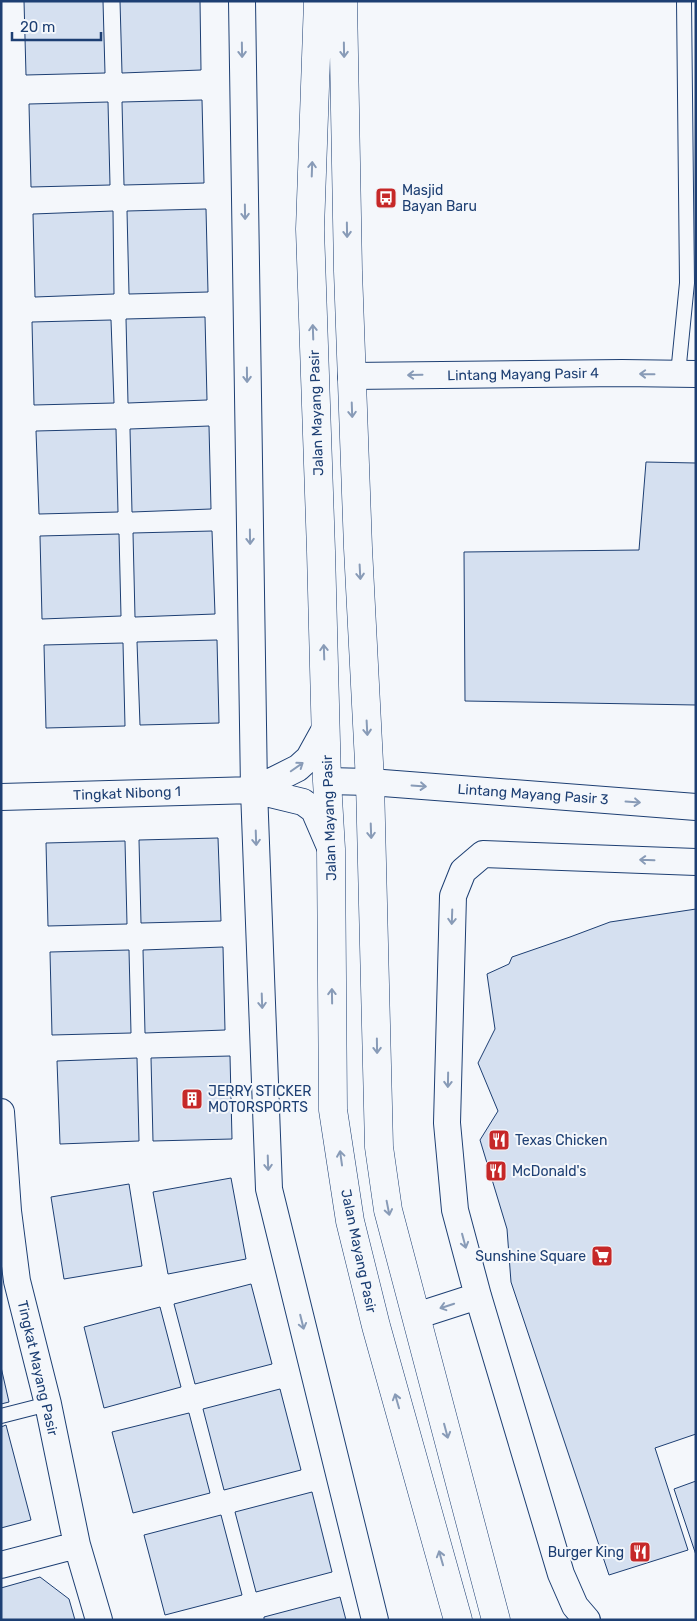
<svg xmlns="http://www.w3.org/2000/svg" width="697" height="1621" viewBox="0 0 697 1621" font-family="Rubik,sans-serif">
<rect width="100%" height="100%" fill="#f4f7fb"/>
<!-- building -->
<path fill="#d5e0f0" stroke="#1d3f73" d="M24 1H103L105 73 26 75Z
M120 1H200L201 70 122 73Z
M202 100 204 183 124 185 122 102Z
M108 102 110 185 31 187 29 104Z
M206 209 208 292 129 294 127 211Z
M113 211 114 294 35 297 33 214Z
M205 317 207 400 128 403 126 319Z
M111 320 114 403 34 405 32 322Z
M209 426 211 509 132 512 130 429Z
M116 429 118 512 39 514 36 431Z
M646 462 696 463V705L465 701 464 552 639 550Z
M212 531 215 614 135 617 133 533Z
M119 534 121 616 42 619 40 536Z
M217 640 219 723 140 725 137 642Z
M123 643 125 726 46 728 44 645Z
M218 838 221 921 141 923 139 840Z
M125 841 127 924 48 926 46 843Z
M696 909V1434L655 1448 688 1550 609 1575 511 1282 507 1229 480 1140 498 1111 478 1063 495 1029 487 974 509 964 512 957 570 937 610 922Z
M223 947 225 1030 145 1033 143 950Z
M129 950 131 1033 52 1035 50 952Z
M230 1056 232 1139 153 1141 151 1058Z
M137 1058 139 1141 60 1144 57 1061Z
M231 1178 246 1259 168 1274 153 1192Z
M129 1184 142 1266 64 1279 51 1197Z
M251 1284 272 1364 195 1384 174 1304Z
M160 1307 181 1387 104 1408 84 1327Z
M1 1367 9 1402 1 1404Z
M280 1389 301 1470 224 1490 203 1409Z
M189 1413 210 1493 133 1513 112 1432Z
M6 1425 31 1520 1 1528V1427Z
M696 1481V1555L674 1489Z
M312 1492 332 1572 256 1592 235 1512Z
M221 1515 242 1595 165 1615 144 1535Z
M40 1577 69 1599 75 1620H1V1588Z
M340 1597 346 1620H264V1617Z"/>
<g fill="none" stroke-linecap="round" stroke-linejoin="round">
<!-- service casing -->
<g stroke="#1d3f73" stroke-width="16">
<path id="service" d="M678 374 687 283 684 1
M1 1416 48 1404"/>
</g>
<!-- minor casing -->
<g stroke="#1d3f73" stroke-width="28">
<path id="minor" d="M242 1 254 790 269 1189 375 1620
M351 376 622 373 696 374
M327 781 370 782 696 807
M254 790 298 768 309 758 325 729
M1 797 254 790 303 802 314 810 330 847
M1 1112 8 1211 17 1281 48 1404 77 1545 99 1620
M416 1316 478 1296
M1 1565 77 1545
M587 1620 575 1606 561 1574 478 1296 455 1210 447 1123 453 896 463 871 483 854 696 862"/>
</g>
<!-- tertiary casing -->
<g stroke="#1d3f73" stroke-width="29">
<path id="tertiary" d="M318 1 310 229 321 551 327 781 331 849 333 1110 350 1221 376 1326 458 1620
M343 1 348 271 358 548 370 782 379 1147 388 1210 496 1620"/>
</g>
<!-- service -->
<use href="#service" stroke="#f4f7fb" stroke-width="14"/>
<!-- minor -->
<use href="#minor" stroke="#f4f7fb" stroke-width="26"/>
<!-- tertiary -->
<use href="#tertiary" stroke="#f4f7fb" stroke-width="28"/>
</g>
<!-- one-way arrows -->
<defs><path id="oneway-shaft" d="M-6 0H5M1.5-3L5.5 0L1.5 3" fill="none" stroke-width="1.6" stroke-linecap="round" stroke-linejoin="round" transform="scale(1.25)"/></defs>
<g stroke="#889bb7">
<use href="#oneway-shaft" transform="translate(242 50) rotate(89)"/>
<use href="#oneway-shaft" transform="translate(344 50) rotate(89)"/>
<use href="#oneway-shaft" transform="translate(312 169) rotate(-88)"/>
<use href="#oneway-shaft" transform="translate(245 212) rotate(89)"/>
<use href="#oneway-shaft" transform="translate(347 230) rotate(89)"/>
<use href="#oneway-shaft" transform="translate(313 332) rotate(-92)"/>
<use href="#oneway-shaft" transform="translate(647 374) rotate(-179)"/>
<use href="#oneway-shaft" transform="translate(247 375) rotate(89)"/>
<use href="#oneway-shaft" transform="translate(415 375) rotate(179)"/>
<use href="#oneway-shaft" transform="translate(352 410) rotate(88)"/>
<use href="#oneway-shaft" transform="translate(250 537) rotate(89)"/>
<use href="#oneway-shaft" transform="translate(360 572) rotate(87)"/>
<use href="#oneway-shaft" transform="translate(324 652) rotate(-92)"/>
<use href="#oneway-shaft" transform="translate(367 728) rotate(87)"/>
<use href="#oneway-shaft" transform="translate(297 767) rotate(-35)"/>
<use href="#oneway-shaft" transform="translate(419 786) rotate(4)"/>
<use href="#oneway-shaft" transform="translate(633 802) rotate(4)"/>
<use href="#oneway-shaft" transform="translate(371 831) rotate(88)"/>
<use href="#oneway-shaft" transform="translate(256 838) rotate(88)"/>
<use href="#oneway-shaft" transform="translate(647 860) rotate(-178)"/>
<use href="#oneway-shaft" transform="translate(452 917) rotate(92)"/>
<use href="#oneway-shaft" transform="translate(332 996) rotate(-91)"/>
<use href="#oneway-shaft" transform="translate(262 1001) rotate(88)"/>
<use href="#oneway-shaft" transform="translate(377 1046) rotate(89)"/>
<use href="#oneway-shaft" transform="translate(448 1080) rotate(91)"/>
<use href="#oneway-shaft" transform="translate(341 1158) rotate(-98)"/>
<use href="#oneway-shaft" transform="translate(268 1163) rotate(88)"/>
<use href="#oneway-shaft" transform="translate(388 1208) rotate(79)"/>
<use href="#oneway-shaft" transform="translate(464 1241) rotate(75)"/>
<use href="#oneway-shaft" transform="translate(447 1306) rotate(162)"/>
<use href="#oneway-shaft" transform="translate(302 1322) rotate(76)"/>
<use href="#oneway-shaft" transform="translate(397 1401) rotate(-106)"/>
<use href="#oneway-shaft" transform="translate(446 1431) rotate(75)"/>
<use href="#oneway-shaft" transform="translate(441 1558) rotate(-106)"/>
</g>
<!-- icons -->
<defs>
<g id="bus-square" transform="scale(1.125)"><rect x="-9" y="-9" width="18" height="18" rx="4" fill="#c62828" stroke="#f4f7fb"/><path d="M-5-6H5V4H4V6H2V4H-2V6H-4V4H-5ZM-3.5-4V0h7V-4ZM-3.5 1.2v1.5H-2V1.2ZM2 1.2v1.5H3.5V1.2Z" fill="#fff"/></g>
<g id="building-square" transform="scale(1.125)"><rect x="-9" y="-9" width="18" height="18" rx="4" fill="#c62828" stroke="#f4f7fb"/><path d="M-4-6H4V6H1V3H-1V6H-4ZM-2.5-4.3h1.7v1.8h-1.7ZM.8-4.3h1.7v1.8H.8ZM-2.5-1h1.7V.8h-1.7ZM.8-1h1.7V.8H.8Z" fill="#fff"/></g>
<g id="restaurant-square" transform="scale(1.125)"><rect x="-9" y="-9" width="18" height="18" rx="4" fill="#c62828" stroke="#f4f7fb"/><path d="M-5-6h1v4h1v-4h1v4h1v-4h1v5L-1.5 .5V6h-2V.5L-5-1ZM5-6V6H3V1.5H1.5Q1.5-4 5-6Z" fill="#fff"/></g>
<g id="supermarket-square" transform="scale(1.125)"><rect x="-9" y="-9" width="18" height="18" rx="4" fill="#c62828" stroke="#f4f7fb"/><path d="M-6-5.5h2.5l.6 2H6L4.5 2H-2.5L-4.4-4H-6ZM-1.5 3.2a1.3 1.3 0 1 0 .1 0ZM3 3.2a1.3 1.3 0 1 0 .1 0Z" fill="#fff"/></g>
</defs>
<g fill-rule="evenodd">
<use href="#bus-square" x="386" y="198"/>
<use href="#building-square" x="192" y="1099"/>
<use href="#restaurant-square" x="499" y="1140"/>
<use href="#restaurant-square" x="496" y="1171"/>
<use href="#supermarket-square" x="602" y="1256"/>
<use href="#restaurant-square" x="640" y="1552"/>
</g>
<g text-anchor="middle" stroke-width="4" stroke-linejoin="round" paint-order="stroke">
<!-- poi labels -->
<g font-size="14" fill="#1d3f73" stroke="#f4f7fb" text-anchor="start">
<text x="402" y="195">Masjid<tspan x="402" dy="16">Bayan Baru</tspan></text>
<text x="208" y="1096">JERRY STICKER<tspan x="208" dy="16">MOTORSPORTS</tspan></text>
<text x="515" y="1145">Texas Chicken</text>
<text x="512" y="1176">McDonald's</text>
<text x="586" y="1261" text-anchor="end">Sunshine Square</text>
<text x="624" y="1557" text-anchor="end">Burger King</text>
</g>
<!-- street labels -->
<g font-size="14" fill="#1d3f73" stroke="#f4f7fb">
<text transform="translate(523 374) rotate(-1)" y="5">Lintang Mayang Pasir 4</text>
<text transform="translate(316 413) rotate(-92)" y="5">Jalan Mayang Pasir</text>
<text transform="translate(127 793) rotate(-2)" y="5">Tingkat Nibong 1</text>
<text transform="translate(533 794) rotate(4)" y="5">Lintang Mayang Pasir 3</text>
<text transform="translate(329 818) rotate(-92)" y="5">Jalan Mayang Pasir</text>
<text transform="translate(359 1251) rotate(78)" y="5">Jalan Mayang Pasir</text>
<text transform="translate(38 1368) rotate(77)" y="5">Tingkat Mayang Pasir</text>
</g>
</g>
<!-- border -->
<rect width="697" height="1621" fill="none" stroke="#1d3f73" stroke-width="5"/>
<!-- scale -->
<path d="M12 32v8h89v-8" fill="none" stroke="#1d3f73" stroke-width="2.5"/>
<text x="20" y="32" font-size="15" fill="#1d3f73" stroke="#f4f7fb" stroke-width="4" paint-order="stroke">20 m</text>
</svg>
